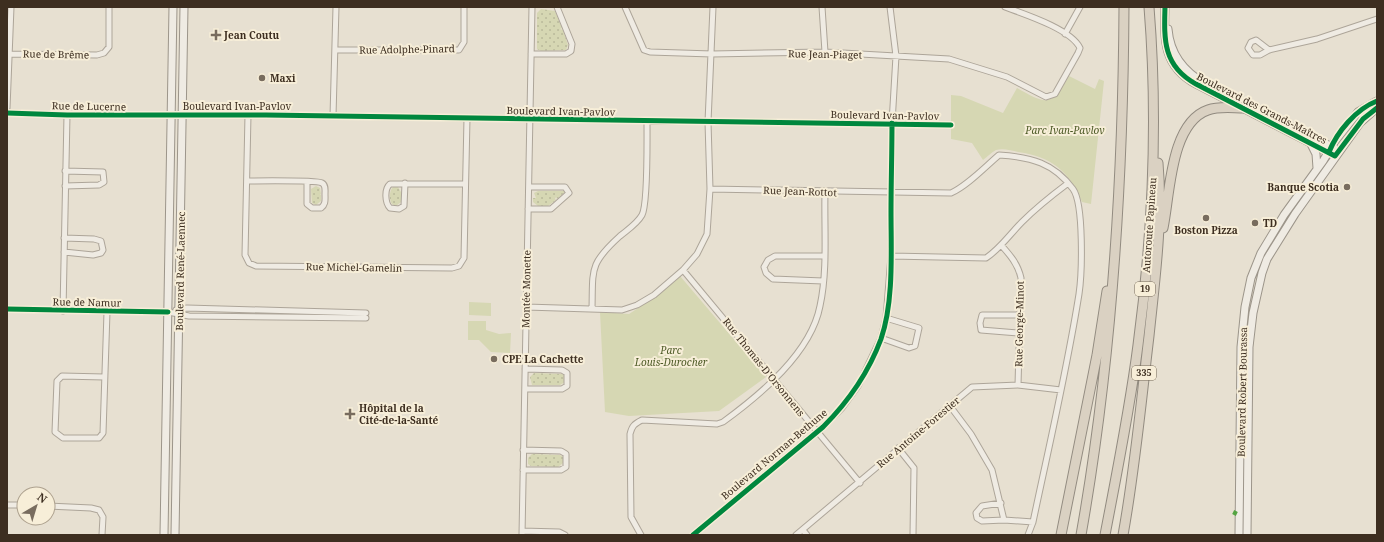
<svg xmlns="http://www.w3.org/2000/svg" width="1384" height="542" viewBox="0 0 1384 542" font-family="'Noto Serif',serif">
<defs>
<pattern id="grass-dots" width="8" height="8" patternUnits="userSpaceOnUse"><rect width="8" height="8" fill="#d6d7b3"/><path d="M2 2h.1M6 6h.1" fill="none" stroke="#b9b99a" stroke-width="1.8" stroke-linecap="round"/></pattern>
</defs>
<rect width="100%" height="100%" fill="#e7e0d1"/>
<!-- grass -->
<path fill="url(#grass-dots)" d="M541 9 555 11 562 28 560 29 563 30 568 45 566 50 541 51 537 49V13Z
M316 186 320 188 321 194 320 195H321V201L316 205 312 203 311 189Z
M393 187H398L401 192V202L396 206 392 204C389 200 389 191 393 187Z
M538 191H564L565 192 557 199 556 197 555 199 556 200 548 206H538L533 202V198H536L534 193Z
M534 373 562 374 565 376V382L560 385H532L530 377Z
M532 454 560 455 563 457V463L558 467 531 466 528 464V458Z"/>
<!-- park -->
<path fill="#d6d7b3" d="M1069 76 1095 89 1099 79 1104 81 1091 204 1082 202C1069 171 1052 157 1018 152 1011 150 1002 148 996 150 992 152 987 157 983 160L972 143 951 139V95L961 96 1003 113 1017 88C1047 105 1051 107 1069 76Z
M680 276 766 377 719 411 629 416 605 412 600 312 629 314 655 297Z
M469 302 491 303V316L469 315Z
M468 321H486V330L499 334 511 333 510 353 491 352 479 340H468Z"/>
<g fill="none" stroke-linecap="round" stroke-linejoin="round">
<!-- street casing -->
<g stroke="#ada599" stroke-width="7">
<path id="street" d="M625 7 644 50 650 52 712 54 825 52 949 59 1007 77 1046 97 1055 94 1078 53 1080 48C1071 29 1024 14 1005 7
M822 7 825 52
M1065 34 1080 7
M336 50H459L464 42V7
M1269 50 1256 40 1251 42 1248 48 1253 55H1260L1269 50 1317 39 1377 19
M8 54 97 55 104 53 109 47V7
M531 54H566L571 51 572 44 557 7
M7 108 11 7
M7 113 67 115H266L951 125
M248 115 245 255 249 263 256 266 452 268 459 266 464 258 467 118
M333 116 336 7
M247 181C257 181 316 180 322 183 326 185 325 190 325 194 325 200 326 204 321 208H312L307 204V182
M405 183 404 206 399 209 390 208C385 203 384 189 390 184H465
M65 186 99 185 104 182 103 172 65 171
M710 189 951 193C967 186 985 167 999 155 1031 157 1054 163 1073 189 1084 204 1082 274 1079 294 1067 370 1049 446 1033 522L1028 535
M528 209H551L569 193 565 187H529
M1001 245C1010 255 1018 264 1021 278L1018 385
M64 252 93 255 101 253 103 250 101 241 94 239 64 238
M891 256 986 258C1000 249 1010 234 1022 222 1036 208 1051 196 1067 184
M683 270 860 483
M823 281 773 279 766 273 764 267 768 260 775 256H824
M526 307 622 310 637 305 654 295 683 270 697 254 707 234 710 189 708 122 713 7
M7 309 168 312 189 316 366 318
M592 309C593 269 589 264 620 236 627 230 637 224 642 215 648 204 647 138 647 121
M176 310 187 308 366 313
M63 311 67 115
M1019 333 981 330 980 323 982 315H1019
M881 338 909 348 915 346 919 328 886 318
M104 377 62 376 57 381 55 432 63 438H99L103 433 107 312
M525 389H562L567 386V373L562 370 525 369
M950 406 971 434 992 470 1004 520 1033 522
M898 448 914 468 913 535
M523 470H561L566 467V454L561 451 523 450
M1001 503 982 506 976 513 977 518 982 521 1004 520
M7 505H24
M48 506 91 508 99 510 103 517 102 535
M803 530 807 535
M522 531 559 532 565 535
M522 535 532 7
M641 535 631 517 630 434C632 426 634 424 642 420L717 424 723 422C760 395 811 353 820 306 828 269 824 228 825 191
M693 535 823 427 842 408 858 386 881 338 886 318 891 256 892 123 896 56 890 7
M796 535 972 387 1018 385 1061 390"/>
</g>
<!-- secondary casing -->
<g stroke="#9c958a" stroke-width="9">
<path id="secondary" d="M1165 7C1164 40 1163 66 1196 84L1332 154
M1168 29C1170 54 1184 72 1206 84
M1252 107 1334 148
M1310 142 1316 154 1317 168
M164 535 173 7
M175 535 184 7
M1239 535 1241 347 1245 307 1251 278 1261 253 1284 215 1323 161 1335 141 1358 112 1377 101
M1247 535 1249 347 1253 313 1262 273 1267 259 1295 214 1360 123 1377 108"/>
</g>
<!-- highway casing -->
<g stroke="#928b80" stroke-width="11">
<path id="highway" d="M1163 228C1170 195 1170 123 1208 110 1219 106 1232 108 1244 108
M1061 535 1097 355 1107 291
M1081 535C1112 360 1123 184 1124 7
M1105 535C1117 472 1130 408 1138 345 1153 233 1158 119 1149 7
M1123 535C1135 469 1141 402 1149 336 1155 278 1163 221 1158 163"/>
</g>
<!-- street -->
<use href="#street" stroke="#efebe3" stroke-width="5"/>
<!-- secondary -->
<use href="#secondary" stroke="#efebe3" stroke-width="7"/>
<!-- highway -->
<use href="#highway" stroke="#dad1c2" stroke-width="9"/>
<!-- quiet -->
<path stroke="#54a441" stroke-width="4" stroke-dasharray="8 4" stroke-linecap="butt" d="M1234 515 1236 511"/>
<!-- cycleway casing -->
<g stroke="#f7eed8" stroke-width="8">
<path id="cycleway" d="M1165 7C1164 40 1163 66 1196 84L1335 156 1363 119 1377 108
M7 113 67 115H266L951 125
M1329 152C1337 132 1356 109 1377 101
M7 309 168 312
M693 535 823 427C849 401 868 374 881 339 894 301 891 251 891 212 891 182 892 153 892 123"/>
</g>
<!-- cycleway -->
<use href="#cycleway" stroke="#00873e" stroke-width="5"/>
</g>
<!-- markers -->
<g fill="#786c5e" stroke="#f7eed8" stroke-width="1.5">
<path d="M214 29h4v4h4v4h-4v4h-4v-4h-4v-4h4z"/>
<circle cx="262" cy="78" r="4"/>
<circle cx="1347" cy="187" r="4"/>
<circle cx="1206" cy="218" r="4"/>
<circle cx="1255" cy="223" r="4"/>
<circle cx="494" cy="359" r="4"/>
<path d="M348 408h4v4h4v4h-4v4h-4v-4h-4v-4h4z"/>
</g>
<g text-anchor="middle" stroke-width="4" stroke-linejoin="round" paint-order="stroke">
<!-- shield labels -->
<g fill="#f7eed8" stroke="#756857" stroke-width="1">
<rect x="1135" y="282" width="20" height="14" rx="3"/>
<rect x="1132" y="366" width="24" height="14" rx="3"/>
</g>
<g font-size="9" font-weight="bold" fill="#3d2e20">
<text x="1145" y="292">19</text>
<text x="1144" y="376">335</text>
</g>
<!-- poi labels -->
<g font-size="10" font-weight="bold" fill="#3d2e20" stroke="#f7eed8" text-anchor="start">
<text x="224" y="39">Jean Coutu</text>
<text x="270" y="82">Maxi</text>
<text x="1339" y="191" text-anchor="end">Banque Scotia</text>
<text x="1263" y="227">TD</text>
<text x="1206" y="234" text-anchor="middle">Boston Pizza</text>
<text x="502" y="363">CPE La Cachette</text>
<text x="359" y="412">Hôpital de la<tspan x="359" dy="12">Cité-de-la-Santé</tspan></text>
</g>
<!-- street labels -->
<g font-size="10" fill="#3d2e20" stroke="#f7eed8">
<text transform="translate(407 49) rotate(-1)" y="4">Rue Adolphe-Pinard</text>
<text transform="translate(56 54) rotate(1)" y="4">Rue de Brême</text>
<text transform="translate(825 54) rotate(1)" y="4">Rue Jean-Piaget</text>
<text transform="translate(89 106) rotate(1)" y="4">Rue de Lucerne</text>
<text x="237" y="110">Boulevard Ivan-Pavlov</text>
<text transform="translate(1262 108) rotate(27)" y="4">Boulevard des Grands-Maîtres</text>
<text transform="translate(561 111) rotate(1)" y="4">Boulevard Ivan-Pavlov</text>
<text transform="translate(885 115) rotate(1)" y="4">Boulevard Ivan-Pavlov</text>
<text transform="translate(800 191) rotate(2)" y="4">Rue Jean-Rottot</text>
<text transform="translate(1149 225) rotate(-86)" y="4">Autoroute Papineau</text>
<text transform="translate(354 267) rotate(1)" y="4">Rue Michel-Gamelin</text>
<text transform="translate(180 271) rotate(-89)" y="4">Boulevard René-Laennec</text>
<text transform="translate(526 289) rotate(-89)" y="4">Montée Monette</text>
<text transform="translate(87 302) rotate(1)" y="4">Rue de Namur</text>
<text transform="translate(1019 324) rotate(-89)" y="4">Rue George-Minot</text>
<text transform="translate(764 367) rotate(51)" y="4">Rue Thomas-D'Orsonnens</text>
<text transform="translate(1242 392) rotate(-89)" y="4">Boulevard Robert Bourassa</text>
<text transform="translate(918 432) rotate(-40)" y="4">Rue Antoine-Forestier</text>
<text transform="translate(774 454) rotate(-40)" y="4">Boulevard Norman-Bethune</text>
</g>
<!-- park labels -->
<g font-size="10" font-style="italic" fill="#4d5a26" stroke="#f7eed8">
<text x="1065" y="134">Parc Ivan-Pavlov</text>
<text x="671" y="354">Parc<tspan x="671" dy="12">Louis-Durocher</tspan></text>
</g>
</g>
<!-- border -->
<rect width="1384" height="542" fill="none" stroke="#3d2e20" stroke-width="16"/>
<!-- north arrow -->
<g transform="translate(36 506) rotate(38)"><circle r="19" fill="#f7eed8" stroke="#ada18e"/>
<path d="M0-3L7 15L0 10L-7 15Z" fill="#786c5e"/>
<text y="-6" font-size="11" font-weight="bold" text-anchor="middle" fill="#3d2e20">N</text>
</g>
</svg>
